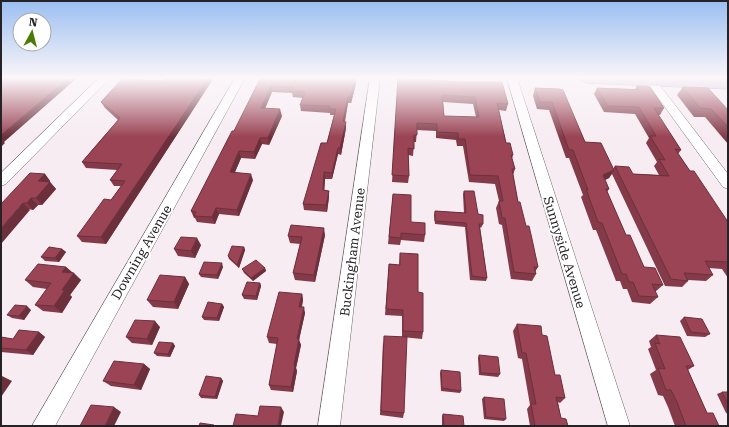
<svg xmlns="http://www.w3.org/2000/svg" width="729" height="427" viewBox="0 0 729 427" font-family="'Roboto Serif',serif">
<rect width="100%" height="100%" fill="#f6ecf2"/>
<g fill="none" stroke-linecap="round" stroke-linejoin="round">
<!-- minor casing -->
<g stroke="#6c6469" stroke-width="1">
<path id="minor" d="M99 78H110L6 184 1 186V173Z
M235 78H245L55 426H32Z
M370 78H380L340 426H318Z
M507 78H517L630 426H608Z
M651 78 655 79 728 174V189L723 187 646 81Z"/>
</g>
<!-- primary casing -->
<g stroke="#715983" stroke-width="1">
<path id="primary" d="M579 78H690L728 79V89L587 83 582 81Z"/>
</g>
<!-- minor -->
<use href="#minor" fill="#fff" fill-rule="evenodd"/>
<!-- primary -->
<use href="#primary" fill="#c2add3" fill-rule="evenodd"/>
</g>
<!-- wall -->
<path fill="#843a49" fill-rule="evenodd" d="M123 78H145L143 80 164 81 167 78H213V79L106 244 82 242 77 236 111 200 121 186H114L110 180 117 170 86 168 82 162 118 120 105 108 101 102Z
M398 78 508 104 506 111 499 110 506 143 513 155 512 159 515 169 513 175 518 202 538 267 535 272 536 274 532 281 511 279 502 225 499 224 496 208 499 201 495 184 469 182 463 146H457L456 140 436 138V131L417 130 416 142H414L413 156 408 155 409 176 408 183 392 182ZM443 102 473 104 476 117 444 116Z
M260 79 356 84 351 103H348L345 122 346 128 341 155 338 154 332 179H325L324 190 329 191V197L327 212 304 210 303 204 327 143 334 115H330V113L301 111 300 105 303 98 293 97 292 93 272 92 265 109 282 116 269 145 262 144 255 159 241 158 235 172 253 180 239 216 219 214 215 224 197 222 195 218H194L191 211 234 131Z
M637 86 664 108 660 115H658L681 150 678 154 690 171 728 222V278L722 269 709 268 713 275 706 281 688 280V281L682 287 665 286 612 174 609 178 605 180 609 189 607 192 626 235 644 267 663 285 655 292 658 297 650 304 632 302 627 289H623L620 281H616L596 230H593L581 197 583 195 569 158H566L549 110 537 109 533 96 535 88 559 89 585 142 613 169 615 166 633 174 659 175 654 166 657 162 646 143 649 138 635 114 604 112 594 94 597 88 635 89Z
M683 87 728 110V144L705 117H694L677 95Z
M45 174 50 181V182L56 189 42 205H38L33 210 1 204Z
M464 191 478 214 483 224 481 228 480 227 487 278 486 281 470 280 465 227 435 224 434 215 435 211 464 213 463 194Z
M393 194 411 222 425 235 424 242 401 240 400 245 388 244Z
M325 235 315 282 295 280 293 273 300 244 290 243 288 236Z
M201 245 195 258 178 256 174 249Z
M244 247 245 250 239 268 229 259 228 256Z
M62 249 66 252 59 262 45 261 41 257Z
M400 253 418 292 423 332 422 339 402 337V316L385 315 389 264 399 265Z
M66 267 81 280 70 295 72 297 62 313 43 311 35 305 47 289 33 287 25 280Z
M223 267 218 279 201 277 199 274Z
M265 268 266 271 253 281 244 273 242 269Z
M185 277 189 284 178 309 153 307 147 300Z
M260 283 261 286 257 300 244 299 242 295Z
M302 294 303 300 302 307 305 313 299 340 301 345 296 368 297 371 293 392 271 390 269 385 277 344 269 343 267 337Z
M222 304 224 307 219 321 204 320 202 317Z
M31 310 24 320 12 318 7 315Z
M684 317 710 334 705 337 687 336 680 321Z
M517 324 542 335 555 375 565 398 560 403 558 402 561 418 568 426H530L527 409 530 405 522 359 518 358 513 331Z
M160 327 152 345 132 343 126 337Z
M39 332 45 337 33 355 1 352V337L13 339Z
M656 335 694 366 688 370 707 413 719 426H675L668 407 663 396 658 395 650 374 656 370 648 349 651 347 649 341Z
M383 342 404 413 403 418 380 415Z
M173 343 175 346 170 357 157 356 154 353Z
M479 355 500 374 498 377 479 375 478 358Z
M144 364 150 369 141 390 111 386 103 381Z
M441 370 461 391 460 393 441 391 440 373Z
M221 378 223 381 217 399 201 398 199 395Z
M722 392H728V414L726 413 717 394Z
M484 397 506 419 504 421 484 419 482 399Z
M443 414 464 426H442V416Z"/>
<!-- shaded-wall -->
<path fill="#6c303c" d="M68 78H77L4 142 5 143 1 147V135Z
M137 78H145L138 86 135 80Z
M208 78H213V79L106 244 101 237Z
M356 78V84L351 103 350 97Z
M271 86 272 92 262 115 261 108Z
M348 97V103L343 128V121Z
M280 109 282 116 269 145 268 138Z
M346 122V128L341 155 340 148Z
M260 138 262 144 255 159 254 152Z
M338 148V154L332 179V173Z
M239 151 241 158 232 179 230 172Z
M614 170 609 178 598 183 603 175Z
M324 172 325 179 324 197 323 190Z
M45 174 50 181 46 186 50 182 56 189 42 205 36 198 38 181Z
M251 174 253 180 239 216 237 210Z
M329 191V197L327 212 326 205Z
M31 198 38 205 33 210 27 203Z
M23 203 30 210 1 244V228Z
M216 208 219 214 215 224 212 217Z
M324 228 325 235 315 282 314 275Z
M197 238 201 245 195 258 191 251Z
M244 247 245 250 239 268 237 265Z
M62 249 66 252 59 262 55 258Z
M222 263 223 267 218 279 217 275Z
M66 267 73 273 62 272Z
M265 268 266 271 253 281 251 278Z
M74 273 81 280 70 295 72 297 62 313 54 306 62 290Z
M185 277 189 284 178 309 174 302Z
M260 283 261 286 257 300 256 296Z
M302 294 303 300 300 313 299 307Z
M222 304 224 307 219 321 217 318Z
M27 306 31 310 24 320 19 316Z
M304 307 305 313 299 340 301 345 296 368 297 371 293 392 291 387 297 339Z
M155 321 160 327 152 345 147 339Z
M39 332 45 337 33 355 26 350Z
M173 343 175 346 170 357 168 354Z
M144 364 150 369 141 390 134 385Z
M2 376 12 381 1 397V377Z
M221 378 223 381 217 399 215 397Z
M114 407 121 412 114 426H105Z
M281 407 284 412 281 426H278Z"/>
<!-- building -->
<path fill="#9a4455" stroke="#6c303c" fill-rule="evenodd" d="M1 78H68L1 135Z
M123 78H137L135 80 164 81 167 78H208L101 237 77 236 104 199 111 200 125 181 110 180 122 164 82 162 120 118 101 102Z
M263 78H356L350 97H348L343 121 346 122 340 148H338L332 173 324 172 323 190 329 191 326 205 303 204 321 143H327L336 109H329L330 106 300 105 305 92 292 91 294 87 271 86 261 108 280 109 268 138H260L254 152 239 151 230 172 251 174 237 210 216 208 212 217 194 216 196 212 191 211 232 131H234L260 79H263Z
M398 78 460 82H502L508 104 497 103 506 143H510L513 155H511L515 169H512L518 202H520L526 226H529L532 239 538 267H534L536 274 514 272 505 218H502L499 201H503L498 176 470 175 465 139H458V133L437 132V124L417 123V135H414V149L408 148 409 176 392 175ZM442 95 475 97 479 117 444 116Z
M637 86 650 87 664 108H654L681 150 675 149 690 171H694L728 222V262L705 261 713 275 684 273 688 281 671 279 615 166 629 167 633 174 669 176 659 159 665 160 650 136H656L639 107 608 106 597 88 640 90Z
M683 87 708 88 728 110V127L711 109 700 108Z
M535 88 559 89 563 90 585 142 601 143 614 170 603 175 609 189H606L626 235H630L644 267 655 268 663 285 652 284 658 297 639 296 633 282H629L626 274H622L602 223 598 222 586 189 588 190 573 150H569L552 102H540Z
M30 173 45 174 38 181 50 182 36 198H31L27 203H23L1 228V204Z
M464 191H474L478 214 483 215V224H479L487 278 472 276 466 223 435 221V211L466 213Z
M393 194 411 195V222L425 223V235L401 233V238L389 237Z
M291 225 324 228 314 275 293 273 302 237 288 236Z
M181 237 197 238 191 251 174 249Z
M232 246 244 247 237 265 228 256Z
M49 247 62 249 55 258 41 257Z
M400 253 418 254V292L423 293V332L403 331V310L386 309 389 264 400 265Z
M256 260 265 268 251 278 242 269Z
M204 262 222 263 217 275 199 274Z
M38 264 66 267 62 272 74 273 62 290H65L54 306 35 305 51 283 25 280Z
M160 275 185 277 174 302 147 300Z
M247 282 260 283 256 296 242 295Z
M279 292 302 294 299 307H304L297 339H299L294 365 295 366 291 387 269 385 278 338 267 337Z
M208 302 222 304 217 318 202 317Z
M15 305 27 306 19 316 7 315Z
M684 317 702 319 710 334 691 332Z
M135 320 155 321 147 339 126 337Z
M517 324 541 326 542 335 547 336 555 375H560L565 398 556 397 561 418 566 419 568 426H535L531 404H536L526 353H522Z
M19 330 39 332 26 350 1 348V337L13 339Z
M656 335 680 337 694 366H686L707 413H713L719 426H686L677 402 671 390H666L658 368 665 369 655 343 660 344Z
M384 336 407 337 404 413 381 411Z
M159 342 173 343 168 354 154 353Z
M479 355 498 357 500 374 481 373Z
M114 361 144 364 134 385 103 381Z
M441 370 460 372 461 391 442 388Z
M206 376 221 378 215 397 199 395Z
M722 392H728V404Z
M484 397 504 399 506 419 486 417Z
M91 405 114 407 105 426H80Z
M260 406 281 407 278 426H233L236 414 258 416Z
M443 414 463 416 464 426H444Z
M200 423 214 425V426H199Z"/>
<!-- sky -->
<linearGradient id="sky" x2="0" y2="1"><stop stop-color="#9abef1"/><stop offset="0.57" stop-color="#fbf6f9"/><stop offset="1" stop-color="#fbf6f9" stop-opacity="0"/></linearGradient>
<rect width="729" height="137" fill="url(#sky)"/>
<g text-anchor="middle" stroke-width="4" stroke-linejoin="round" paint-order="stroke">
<!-- street labels -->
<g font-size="13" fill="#262225" stroke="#fff">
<text transform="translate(141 252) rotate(-60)" y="5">Downing Avenue</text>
<text transform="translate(352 252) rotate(-83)" y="5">Buckingham Avenue</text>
<text transform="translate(565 252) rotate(73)" y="5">Sunnyside Avenue</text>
</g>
</g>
<!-- border -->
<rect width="729" height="427" fill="none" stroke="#262225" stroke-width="4"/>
<!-- north arrow -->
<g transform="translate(32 32) rotate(7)"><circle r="19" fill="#ffffff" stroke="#a8a7a8"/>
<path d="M0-3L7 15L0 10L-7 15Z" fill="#4b7c06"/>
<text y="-6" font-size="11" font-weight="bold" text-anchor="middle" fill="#262225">N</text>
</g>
</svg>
